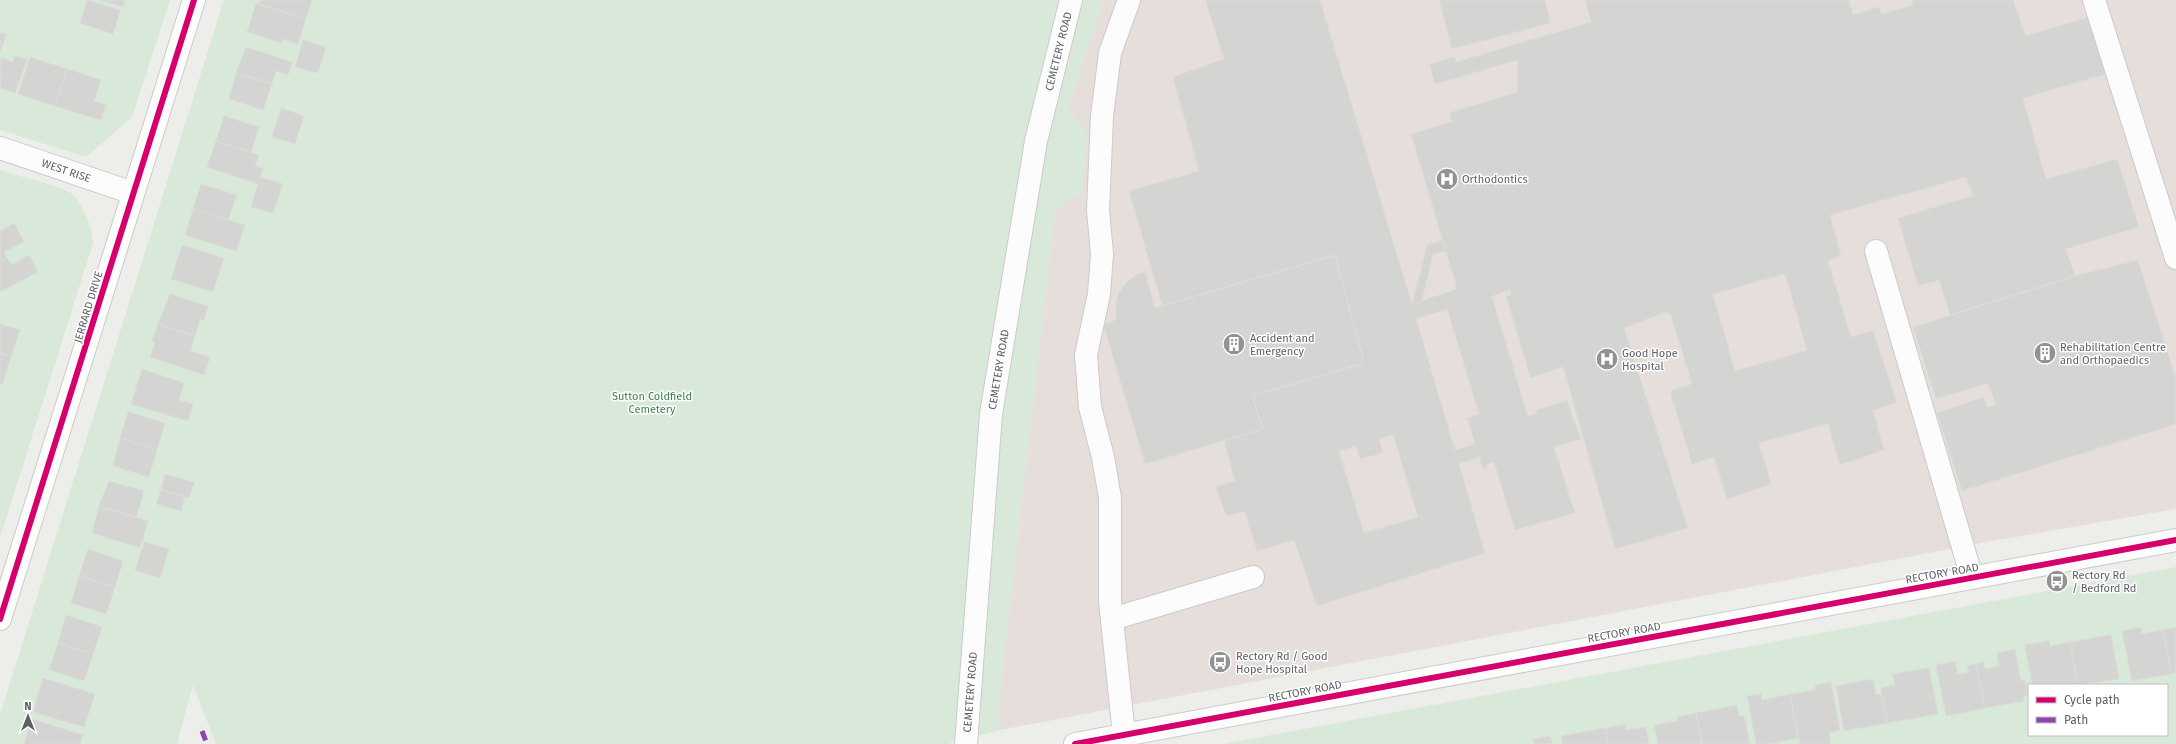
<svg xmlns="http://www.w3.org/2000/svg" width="2176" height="744" viewBox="0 0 2176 744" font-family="'Fira Sans',sans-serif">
<rect width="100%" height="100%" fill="#edede9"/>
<!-- medical -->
<path fill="#e5deda" d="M1103 0H2176V509L1986 542 1000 730 998 710 1055 210 1082 191 1087 136 1068 107Z"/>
<!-- green -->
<path fill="#d8e8d9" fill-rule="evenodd" d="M0 0H170L132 117 86 157 0 130Z
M224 0H1103L1068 107 1087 136 1082 191 1055 210 998 710 1000 730 947 744H216L193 685 177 744H0V715Z
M0 170C14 175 61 186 71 193 82 201 93 229 93 243L0 538Z
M2176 567V744H1224ZM2029 685H2167V735H2029Z"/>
<!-- building -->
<path fill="#d4d4d2" stroke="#dcdcd8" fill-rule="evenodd" d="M87 0 120 10 113 34 80 23Z
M99 0H125L123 7Z
M260 0H312L306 19 258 4Z
M1205 0H1320L1412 304 1457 289 1411 134 1452 122 1449 113 1517 92 1518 60 1435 84 1429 64 1455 57 1456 62 1591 22 1585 0H1849L1853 15 1879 7 1882 14 1913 5 1912 0H2013L2026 36 2089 17 2106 74 2023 98 2046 179 2117 159 2139 227 2066 249 2075 276 1950 315 1939 280 1918 286 1898 218 1973 196 1966 177 1830 215 1841 255 1828 261 1851 337 1873 330 1897 403 1873 410 1884 450 1840 465 1828 424 1759 443 1771 484 1727 499 1714 457 1692 464 1670 391 1692 384 1671 315 1666 312 1624 328 1688 528 1615 549 1563 367 1530 378 1506 296 1511 295 1510 290 1492 296 1528 416 1537 413 1536 410 1567 401 1581 439 1554 447 1575 513 1515 530 1494 462 1486 465 1487 468 1483 469 1479 457 1459 464 1485 553 1317 606 1294 540 1257 551 1245 511 1226 516 1216 487 1235 481 1224 441 1263 429 1252 396 1364 363 1335 255 1162 306 1129 191 1199 171 1173 77 1224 59ZM1785 274 1807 350 1735 371 1713 294ZM1447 309 1479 414 1467 418 1475 444 1455 450 1416 319ZM1393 435 1418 517 1364 533 1339 451 1356 446 1360 459 1383 453 1379 439Z
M1439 0H1545L1551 23 1452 49Z
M256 3 306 19 298 44 283 39 282 43 247 32Z
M0 32 6 34 0 53Z
M303 40 326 47 318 73 295 67Z
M246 47 292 62 288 75 276 71 272 84 236 73Z
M15 56 27 59 15 93 0 88 1 58 13 62Z
M30 57 67 69 55 106 18 94Z
M67 69 101 80 94 101 106 105 101 120 55 106Z
M236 73 272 84 263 110 229 99Z
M281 108 304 116 295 144 272 137Z
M224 116 259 127 251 152 216 141Z
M216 141 259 155 255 166 263 169 258 184 207 167Z
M260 177 283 184 273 213 251 207Z
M201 184 237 195 228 220 193 209Z
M193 209 245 225 236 251 185 235Z
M14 223 24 242 4 252 7 258 0 262V231Z
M1442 240 1446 251 1433 254 1422 301 1412 304 1427 245Z
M182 245 224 258 213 292 171 279Z
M29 255 38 272 0 292V262L7 258 11 265Z
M1335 255 1364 363 1252 396 1263 429 1145 464 1103 324 1116 320V303L1119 292 1127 282 1136 275 1145 272 1155 308Z
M2138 260 2176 378V424L1962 491 1937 413 1983 397 1988 407 1996 405 1988 383 1936 399 1913 327 2075 276Z
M170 294 208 306 204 320 200 319 195 336 158 324Z
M0 324 20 330 11 357 0 353Z
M158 324 195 336 190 351 210 357 204 375 150 357 155 342 152 341Z
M0 353 11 357 2 384 0 383Z
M142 369 184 383 179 400 193 404 188 421 131 404Z
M128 412 165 423 157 450 120 438Z
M120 438 157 450 149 477 113 466Z
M165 474 194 482 189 498 161 490Z
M109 481 144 491 136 518 99 506Z
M161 490 185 497 181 511 156 504Z
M99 506 148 521 140 548 92 533Z
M144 542 169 549 160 578 135 570Z
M88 549 123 561 115 587 79 576Z
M79 576 115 587 106 614 71 603Z
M66 615 102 627 93 654 58 643Z
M2141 627 2142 634 2163 630 2171 674 2132 681 2122 631Z
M2176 627V673L2171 674 2163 630Z
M2111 635 2119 679 2078 685 2070 642Z
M2049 641 2050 646 2070 642 2078 685H2032L2025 645Z
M58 643 93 654 84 681 49 670Z
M2015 649 2021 681 2025 680 2028 695 2023 696 2024 701 1985 708 1976 664 1984 662 1985 669 1999 666 1997 653Z
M1955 661 1958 674 1969 672 1967 666 1976 664 1985 708 1946 716 1936 665Z
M1929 668 1938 714 1887 723 1881 688 1895 685 1893 674Z
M43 678 95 694 84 727 33 712Z
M1873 679 1876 695 1882 694 1887 723 1844 731 1836 686Z
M1831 682 1840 730 1829 733 1831 744H1800L1790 694 1816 690 1815 685Z
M1761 694 1762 700 1790 694 1798 738 1770 744H1756L1747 696Z
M1737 705 1739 716 1744 715 1750 744H1702L1696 713Z
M1696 713 1702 744H1658L1654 725 1677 721V717Z
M32 719 83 735 80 744H24Z
M1625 725 1626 730 1646 727 1649 744H1608L1605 728Z
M1605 728 1608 744H1563L1561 736Z
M1550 736 1552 744H1534L1533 739Z"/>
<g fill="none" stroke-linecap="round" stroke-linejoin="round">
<!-- minor casing -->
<g stroke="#cbcbcb" stroke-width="24">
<g id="minor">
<path d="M2094 0 2176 258"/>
<path id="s1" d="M0 148 133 193"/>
<path d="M1876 251 1972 578"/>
<path d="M0 619 194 0"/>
<path d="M1112 619 1253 577"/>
<path d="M1124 735 1110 601V498L1103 457 1090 407 1086 355 1099 294 1102 254 1098 210 1102 116 1110 53 1129 0"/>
<path id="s2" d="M966 744 991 414 1036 141 1071 0"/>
<path d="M1075 744 2176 540"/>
</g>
</g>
<!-- minor -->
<use href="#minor" stroke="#fcfcfc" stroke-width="22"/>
<!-- quiet -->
<path stroke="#8e44ad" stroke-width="5" stroke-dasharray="10 5" stroke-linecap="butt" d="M202 731 207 744"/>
<!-- cycleway casing -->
<g stroke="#fff" stroke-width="8">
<path id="cycleway" d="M0 619 194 0
M1075 744 2176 540"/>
</g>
<!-- cycleway -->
<use href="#cycleway" stroke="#d6006c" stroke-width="6"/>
</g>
<!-- icons -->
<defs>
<g id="hospital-disc" transform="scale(1.15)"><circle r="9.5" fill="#919294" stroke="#fff"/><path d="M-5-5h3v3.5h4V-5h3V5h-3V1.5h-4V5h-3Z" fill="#fff"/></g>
<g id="building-disc" transform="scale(1.15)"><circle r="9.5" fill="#919294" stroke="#fff"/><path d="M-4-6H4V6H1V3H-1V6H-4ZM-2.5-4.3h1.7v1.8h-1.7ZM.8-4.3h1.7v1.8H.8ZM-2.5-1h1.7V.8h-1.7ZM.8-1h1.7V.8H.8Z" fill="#fff"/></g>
<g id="bus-disc" transform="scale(1.15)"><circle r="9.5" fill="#919294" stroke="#fff"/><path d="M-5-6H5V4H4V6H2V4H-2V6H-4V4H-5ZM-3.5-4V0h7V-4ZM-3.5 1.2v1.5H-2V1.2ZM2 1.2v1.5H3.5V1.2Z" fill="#fff"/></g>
</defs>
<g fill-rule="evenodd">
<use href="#hospital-disc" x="1447" y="179"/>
<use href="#building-disc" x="1234" y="344"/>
<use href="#building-disc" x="2045" y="353"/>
<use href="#hospital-disc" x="1607" y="359"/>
<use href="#bus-disc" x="2057" y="581"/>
<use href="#bus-disc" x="1220" y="662"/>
</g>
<g text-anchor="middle" stroke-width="3" stroke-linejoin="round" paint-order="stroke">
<!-- street labels -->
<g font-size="11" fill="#5f6166" stroke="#fff">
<text dy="4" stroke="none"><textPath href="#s2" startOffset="700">CEMETERY ROAD</textPath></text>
<text dy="4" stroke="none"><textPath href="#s1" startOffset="70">WEST RISE</textPath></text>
<text transform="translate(88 307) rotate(-73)" y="4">JERRARD DRIVE</text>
<text dy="4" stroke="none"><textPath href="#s2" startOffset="376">CEMETERY ROAD</textPath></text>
<text transform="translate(1942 573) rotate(-10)" y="4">RECTORY ROAD</text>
<text transform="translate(1624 632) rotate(-10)" y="4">RECTORY ROAD</text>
<text transform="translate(1305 691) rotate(-11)" y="4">RECTORY ROAD</text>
<text dy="4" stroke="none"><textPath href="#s2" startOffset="52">CEMETERY ROAD</textPath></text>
</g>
<!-- poi labels -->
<g font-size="11" fill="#5f6166" stroke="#fff" text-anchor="start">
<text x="1462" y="183">Orthodontics</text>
<text x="1250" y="342">Accident and<tspan x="1250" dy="13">Emergency</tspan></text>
<text x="2060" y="351">Rehabilitation Centre<tspan x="2060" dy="13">and Orthopaedics</tspan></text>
<text x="1622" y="357">Good Hope<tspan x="1622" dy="13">Hospital</tspan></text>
<text x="2072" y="579">Rectory Rd<tspan x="2072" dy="13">/ Bedford Rd</tspan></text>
<text x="1236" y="660">Rectory Rd / Good<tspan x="1236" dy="13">Hope Hospital</tspan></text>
</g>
<!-- park labels -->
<g font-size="11" fill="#418250" stroke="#fff">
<text x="652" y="400">Sutton Coldfield<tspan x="652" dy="13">Cemetery</tspan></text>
</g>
</g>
<!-- legend -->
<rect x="2028" y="684" width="140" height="52" fill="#ffffff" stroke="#bfc0c2"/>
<rect x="2036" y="697" width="20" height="6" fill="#d6006c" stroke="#bfc0c2"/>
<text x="2064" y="704" font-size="12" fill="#5f6166">Cycle path</text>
<rect x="2036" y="717" width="20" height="6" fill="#8e44ad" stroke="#bfc0c2"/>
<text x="2064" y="724" font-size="12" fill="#5f6166">Path</text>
<!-- north arrow -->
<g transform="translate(28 716)" stroke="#ffffff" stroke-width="3" paint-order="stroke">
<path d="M0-3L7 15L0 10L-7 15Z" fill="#5f6166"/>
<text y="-6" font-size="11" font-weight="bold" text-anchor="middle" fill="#5f6166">N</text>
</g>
</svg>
